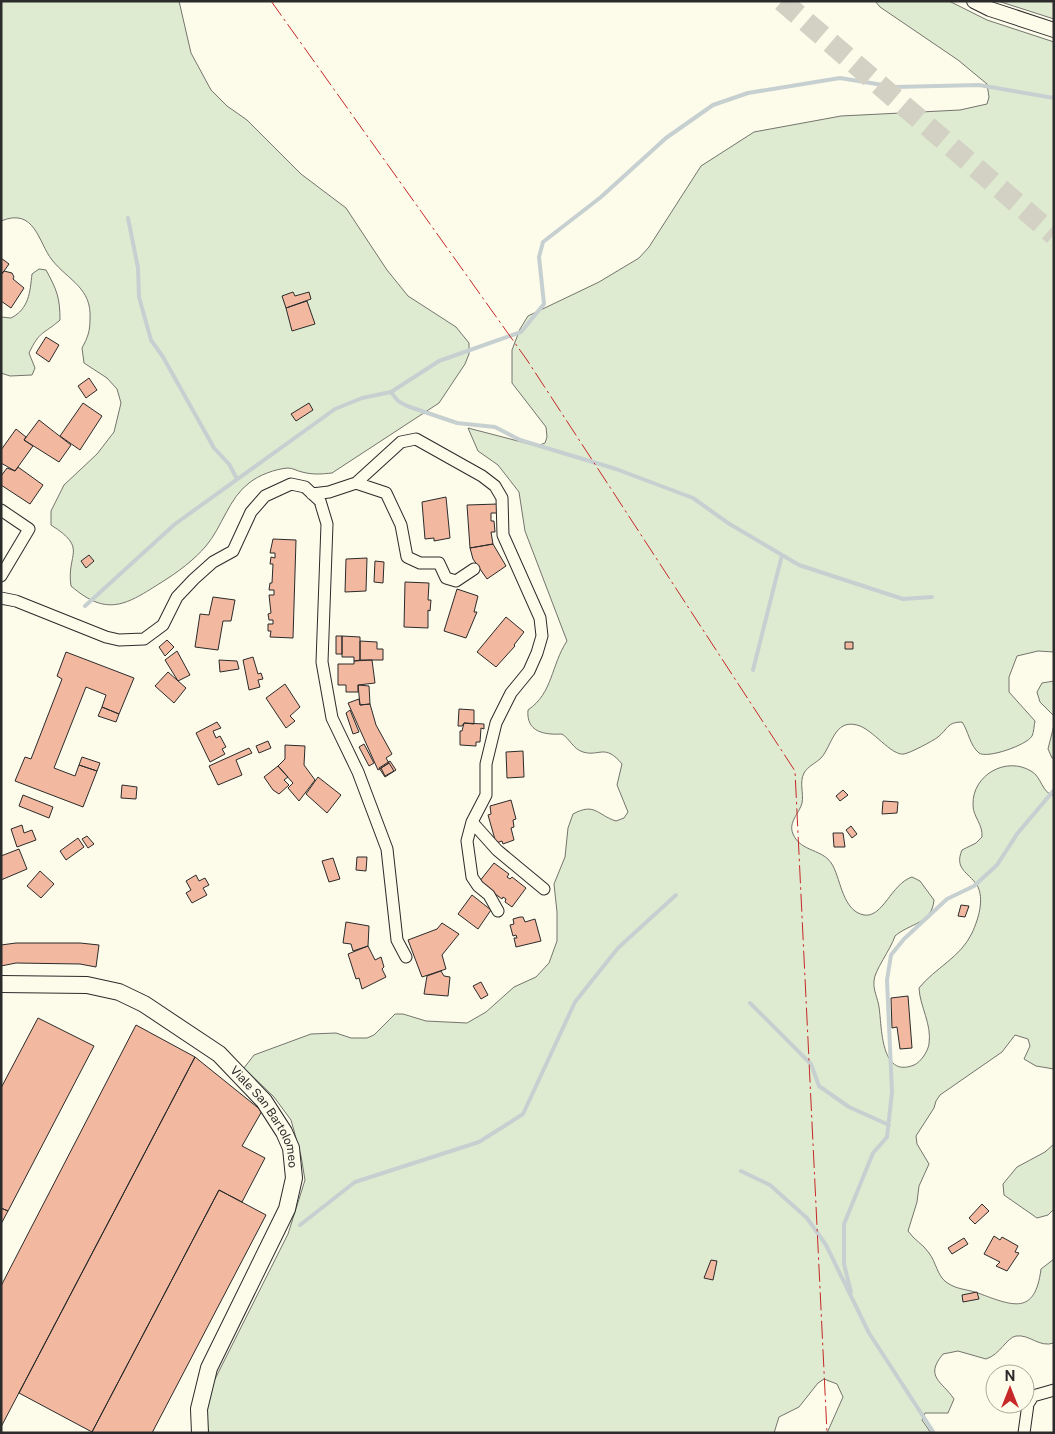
<svg xmlns="http://www.w3.org/2000/svg" width="1055" height="1434" viewBox="0 0 1055 1434" font-family="'Public Sans',sans-serif">
<rect width="100%" height="100%" fill="#fdfbea"/>
<!-- green -->
<path fill="#deebd1" stroke="#74746e" d="M1 1H179L191 53 211 90 227 106 247 120 301 174 346 208 387 270 408 296 456 327 469 343V354L465 364 439 403 332 473C322 474 313 475 302 472 297 471 293 468 288 468 275 469 259 475 249 483 229 498 222 527 206 546 194 560 178 572 162 582 127 604 108 618 71 586 66 553 89 549 51 525V511L64 485 97 454 114 432 121 403 117 389 107 378 84 363 82 348C88 337 90 331 90 319 92 288 69 281 52 260 38 242 35 207 1 221Z
M875 1H949L987 20 1054 42V652L1038 651 1017 656 1009 677V692L1035 721C1034 725 1034 732 1032 736 1027 745 987 759 979 753 970 746 968 730 962 722 947 722 948 729 938 737 933 741 910 753 904 754 891 756 873 729 857 725 834 719 832 746 821 758 816 763 808 766 804 773 799 783 804 793 802 803 799 814 788 822 793 834 801 853 824 848 833 866 841 881 843 911 864 915 883 918 891 884 912 877L920 881 934 900C932 924 910 923 895 936 891 949 874 971 874 981 873 990 878 999 879 1007 882 1026 880 1079 914 1065 921 1062 928 1051 929 1044 932 1024 920 1007 919 988 935 968 961 957 972 933 978 920 985 899 977 885 968 872 954 869 962 850L976 843 982 837C983 824 973 817 973 805 972 775 1006 756 1031 771 1042 777 1041 792 1054 796V1069L1036 1066 1024 1059 1030 1046 1028 1039 1015 1035 1002 1052 940 1095 936 1101 934 1108 916 1136 917 1144 929 1164 919 1186 917 1202 908 1231C914 1240 923 1244 929 1253 936 1262 937 1275 946 1282 957 1290 967 1289 978 1293 1013 1306 1035 1316 1041 1269L1054 1259V1343C1039 1348 1030 1334 1016 1336 1006 1338 1001 1354 986 1359L958 1351 943 1354C924 1377 942 1381 954 1399L948 1413H925L922 1420 931 1433H827L843 1397 837 1384 824 1379 818 1383 799 1407 779 1417 774 1433H208L206 1401 214 1381 288 1234 305 1180 301 1156 291 1120 274 1097 244 1068 254 1055 311 1034 336 1033 351 1038H367L374 1035 395 1014H403L426 1021 467 1023 486 1012 514 987 536 977 549 963 557 941V912L554 884 565 857 568 828 573 814C595 802 597 815 616 821L624 818 628 812 617 785 622 764C605 743 599 757 583 752 573 749 570 739 562 734 544 735 526 732 528 710 553 693 551 665 567 641L525 531 519 492 498 465 478 451 468 428 537 446 545 443 547 437 546 427 512 383V350L520 329 528 316 599 282 639 258 649 247 701 166 754 132 841 116 960 110 987 104 989 97 987 84 958 60 880 7Z
M998 1H1054V19Z
M39 269 46 270C57 290 60 298 60 320 43 335 40 330 29 353L35 368 32 375 10 376 1 373V317L11 318C29 309 30 292 32 274Z
M1054 681V716L1040 702 1037 692 1042 683Z
M1054 725V758H1052L1048 749Z
M1054 1144V1209L1048 1215 1037 1218 1004 1195 1003 1184 1017 1167 1045 1152Z"/>
<g fill="none" stroke-linecap="round" stroke-linejoin="round">
<!-- stream -->
<path stroke="#c7d0d0" stroke-width="4" d="M128 218 138 268 139 297 151 340 163 357 214 448 229 464 237 479
M391 392 398 401 407 406 457 423 495 427 520 440 616 469 693 498 728 523 799 565 903 599 932 597
M85 606 175 524 335 409 362 398 391 392 439 361 521 332 544 304 539 257 543 242 601 197 666 138 713 105 748 93 840 78 895 87 979 85 1054 98
M753 670 782 555
M750 1003 811 1064 819 1086 849 1107 889 1125
M741 1171 770 1185 807 1218 826 1245 869 1333 934 1433
M300 1225 355 1182 479 1142 523 1114 575 1002 618 948 676 895
M851 1292 844 1264V1224L873 1153 887 1137 892 1092 887 980 891 955 904 939 947 899 974 886 997 865 1017 834 1054 790"/>
</g>
<!-- building -->
<path fill="#f2b8a0" stroke="#2b2b2b" d="M1 258 9 264 2 274H1Z
M4 271 12 273 14 277 13 279 24 288 11 308 1 301V274Z
M293 292 295 296 309 292 311 299 286 308 282 296Z
M307 301 315 324 292 331 286 308Z
M46 337 59 345 49 362 36 353Z
M89 378 97 390 86 398 78 386Z
M83 403 102 416 80 450 60 436Z
M309 403 313 410 296 421 291 414Z
M39 420 71 445 59 462 24 440Z
M16 429 26 437 24 440 33 446 15 471 1 463V450Z
M18 467 43 485 30 504 1 485V476L7 468 15 471Z
M446 497 450 538 434 541V538L425 539 422 502Z
M498 504 499 513H491V521H494L495 532H491L493 544 470 548 467 505Z
M273 539 296 540 293 638 270 637 271 631H268V624H273V620H269L268 614 271 613 269 595H274V590H269L270 583H272L273 564H270L271 557 275 558V553H270Z
M493 544 506 566 487 579 473 559 470 548Z
M89 555 94 561 86 568 81 561Z
M367 558 366 591 345 592 346 559Z
M375 561 384 562 383 583 374 582Z
M405 582 429 583 428 600H431L430 611 428 610V628L404 627Z
M457 589 478 596 474 612H477L466 638 444 631Z
M213 597 235 600 231 621H223L218 650 195 647 200 614 209 615Z
M506 617 524 632 514 645 515 646 496 667 477 652Z
M336 636H342V654H336Z
M342 636 360 637V660L354 661V657H342Z
M167 640 174 647 165 656 159 647Z
M360 641 377 642V649H383V660H360Z
M845 642H853V649H845Z
M177 651 190 675 178 681 165 660Z
M66 652 134 678 119 714 102 707 106 695 86 687 54 768 75 776 79 765 97 771 83 807 15 781 25 757 31 759 62 679 57 676Z
M253 657 258 674 261 673 263 679 258 680 260 687 249 690 243 660Z
M219 660 237 661 239 669 220 672Z
M372 660 375 683 358 685V692H346V685H338V664H354V661Z
M168 672 186 688 174 703 155 686Z
M285 684 300 707 290 716 295 721 286 728 266 698Z
M358 685 369 686 370 704 360 705Z
M359 699 360 705 370 704 376 725 392 754 386 758 389 763 378 770 348 703Z
M102 707 119 714 116 722 98 716Z
M459 709 474 710V724L464 723 462 726H458Z
M350 710 359 732 353 734 346 713Z
M217 722 221 728 213 731 216 738 220 736 226 747 222 749 225 754 210 762 196 733Z
M464 723 484 724V729L481 728 480 742H476V746L460 745V731H462Z
M268 741 271 748 259 753 256 746Z
M364 744 374 763 369 766 359 747Z
M285 745 305 746 304 765 315 780 299 801 288 788 293 783 278 766 285 759Z
M249 748 252 753 236 760 242 775 218 785 209 766Z
M523 751 524 777 507 778 506 752Z
M82 757 100 763 97 771 79 765Z
M390 761 396 770 385 777 379 768Z
M389 763 394 771 385 776 381 768Z
M278 766 288 777 284 780 289 785 279 794 273 790 264 777Z
M318 777 341 795 327 813 306 794Z
M122 785 137 787 136 799 121 798Z
M843 790 848 795 840 801 836 796Z
M23 795 53 807 49 818 19 806Z
M511 800 516 819 513 820 514 827 511 828 514 840 503 844 502 841 496 843 488 815 491 814 490 806Z
M883 801 898 802 897 813 882 814Z
M22 825 24 833 32 830 36 840 17 847 11 829Z
M851 826 857 834 852 838 846 830Z
M833 833H843L845 847H834Z
M87 836 94 844 88 848 82 839Z
M78 838 84 847 66 860 60 851Z
M19 849 27 869 1 880V856Z
M357 857H367L366 871 356 870Z
M333 858 340 879 329 882 322 861Z
M494 863 509 874 507 877 510 879 512 877 526 888 512 907 505 902 506 899 503 897 502 899 479 882Z
M40 871 54 884 41 898 27 886Z
M196 875 199 881 205 878 209 885 203 888 207 895 192 903 186 893 191 890 186 881Z
M472 895 491 910 478 929 458 914Z
M961 905 969 906 965 917 958 916Z
M520 917H523L525 922 535 919 541 941 516 947 514 938H517L516 935 513 936 510 925 514 924 513 919Z
M346 922 369 926 368 946 353 951 351 944 343 943Z
M442 923 459 934 442 955 446 969 422 977 408 940 437 929Z
M16 943H80L99 945 96 967 80 964 16 963 1 966V945Z
M368 946 375 960 381 957 384 967 382 969 386 977 362 989 359 978 356 979 348 954Z
M441 971 444 976 450 977 448 996 424 994 427 976Z
M481 982 488 995 481 999 473 986Z
M908 996 912 1048 900 1049 897 1027 892 1028 891 998Z
M38 1018 94 1046 8 1211 1 1208V1088Z
M136 1025 195 1057 1 1427V1286Z
M195 1057 262 1111 242 1146 265 1158 242 1202 219 1190 92 1432 19 1393Z
M219 1190 266 1215 152 1433H95L92 1432Z
M982 1204 989 1211 975 1224 969 1218Z
M1 1208 8 1211 1 1224Z
M994 1236 1000 1240 1002 1237 1018 1246 1015 1252 1019 1253 1007 1271 996 1266 1000 1262 984 1254Z
M964 1238 968 1244 952 1254 948 1248Z
M711 1260 717 1261 713 1280 704 1278Z
M977 1292 979 1299 963 1302 962 1295Z"/>
<g fill="none" stroke-linecap="round" stroke-linejoin="round">
<!-- motorway-tunnel -->
<path stroke="#d3d1c4" stroke-width="21" stroke-dasharray="21 11" stroke-linecap="butt" d="M782 1 1054 235"/>
<!-- minor casing -->
<g stroke="#2b2b2b" stroke-width="13">
<path id="minor" d="M356 483 386 493 401 525 407 557 420 563H439L446 578 456 581 474 569
M312 494 329 492 356 483 401 442 416 439 482 476 495 486 502 498 503 535 540 618 542 636 537 653 529 671 511 693 496 723 486 764V795L472 822 467 841 472 877 478 886 489 895 498 911
M1 510 29 529 1 576
M1 598 16 601 106 637 119 640 144 639 163 625 177 597 194 579 213 562 233 551 251 512 265 496 291 484 305 487 320 501 327 524 322 662 332 718 358 772 387 849 397 940 406 957
M472 822 497 850 544 889
M1024 1433 1028 1404 1033 1396 1054 1390"/>
</g>
<!-- tertiary casing -->
<g stroke="#2b2b2b" stroke-width="16">
<path id="tertiary" d="M974 1 990 9 1054 30"/>
</g>
<!-- secondary casing -->
<g stroke="#2b2b2b" stroke-width="18">
<g id="secondary">
<path id="s1" d="M1 984 87 985 119 992 144 1004 219 1054 264 1101 284 1132 291 1148 294 1178 287 1209 209 1368 199 1409 200 1433"/>
</g>
</g>
<!-- minor -->
<use href="#minor" stroke="#fdfbea" stroke-width="11"/>
<!-- tertiary -->
<use href="#tertiary" stroke="#fdfbea" stroke-width="14"/>
<!-- secondary -->
<use href="#secondary" stroke="#fdfbea" stroke-width="16"/>
<!-- power -->
<path stroke="#c62828" stroke-width="1" stroke-dasharray="18 4 2.5 4" stroke-linecap="butt" d="M271 1 527 360 795 771 827 1433"/>
</g>
<g text-anchor="middle" stroke-width="4" stroke-linejoin="round" paint-order="stroke">
<!-- street labels -->
<g font-size="12" fill="#2b2b2b" stroke="#fdfbea">
<text dy="4" stroke="none"><textPath href="#s1" startOffset="316">Viale San Bartolomeo</textPath></text>
</g>
</g>
<!-- border -->
<rect width="1055" height="1434" fill="none" stroke="#2b2b2b" stroke-width="5"/>
<!-- north arrow -->
<g transform="translate(1010 1389)"><circle r="24" fill="#fdfbea" stroke="#a9a89e"/>
<path d="M0-4L9 19L0 12L-9 19Z" fill="#c62828"/>
<text y="-8" font-size="14" font-weight="bold" text-anchor="middle" fill="#2b2b2b">N</text>
</g>
</svg>
